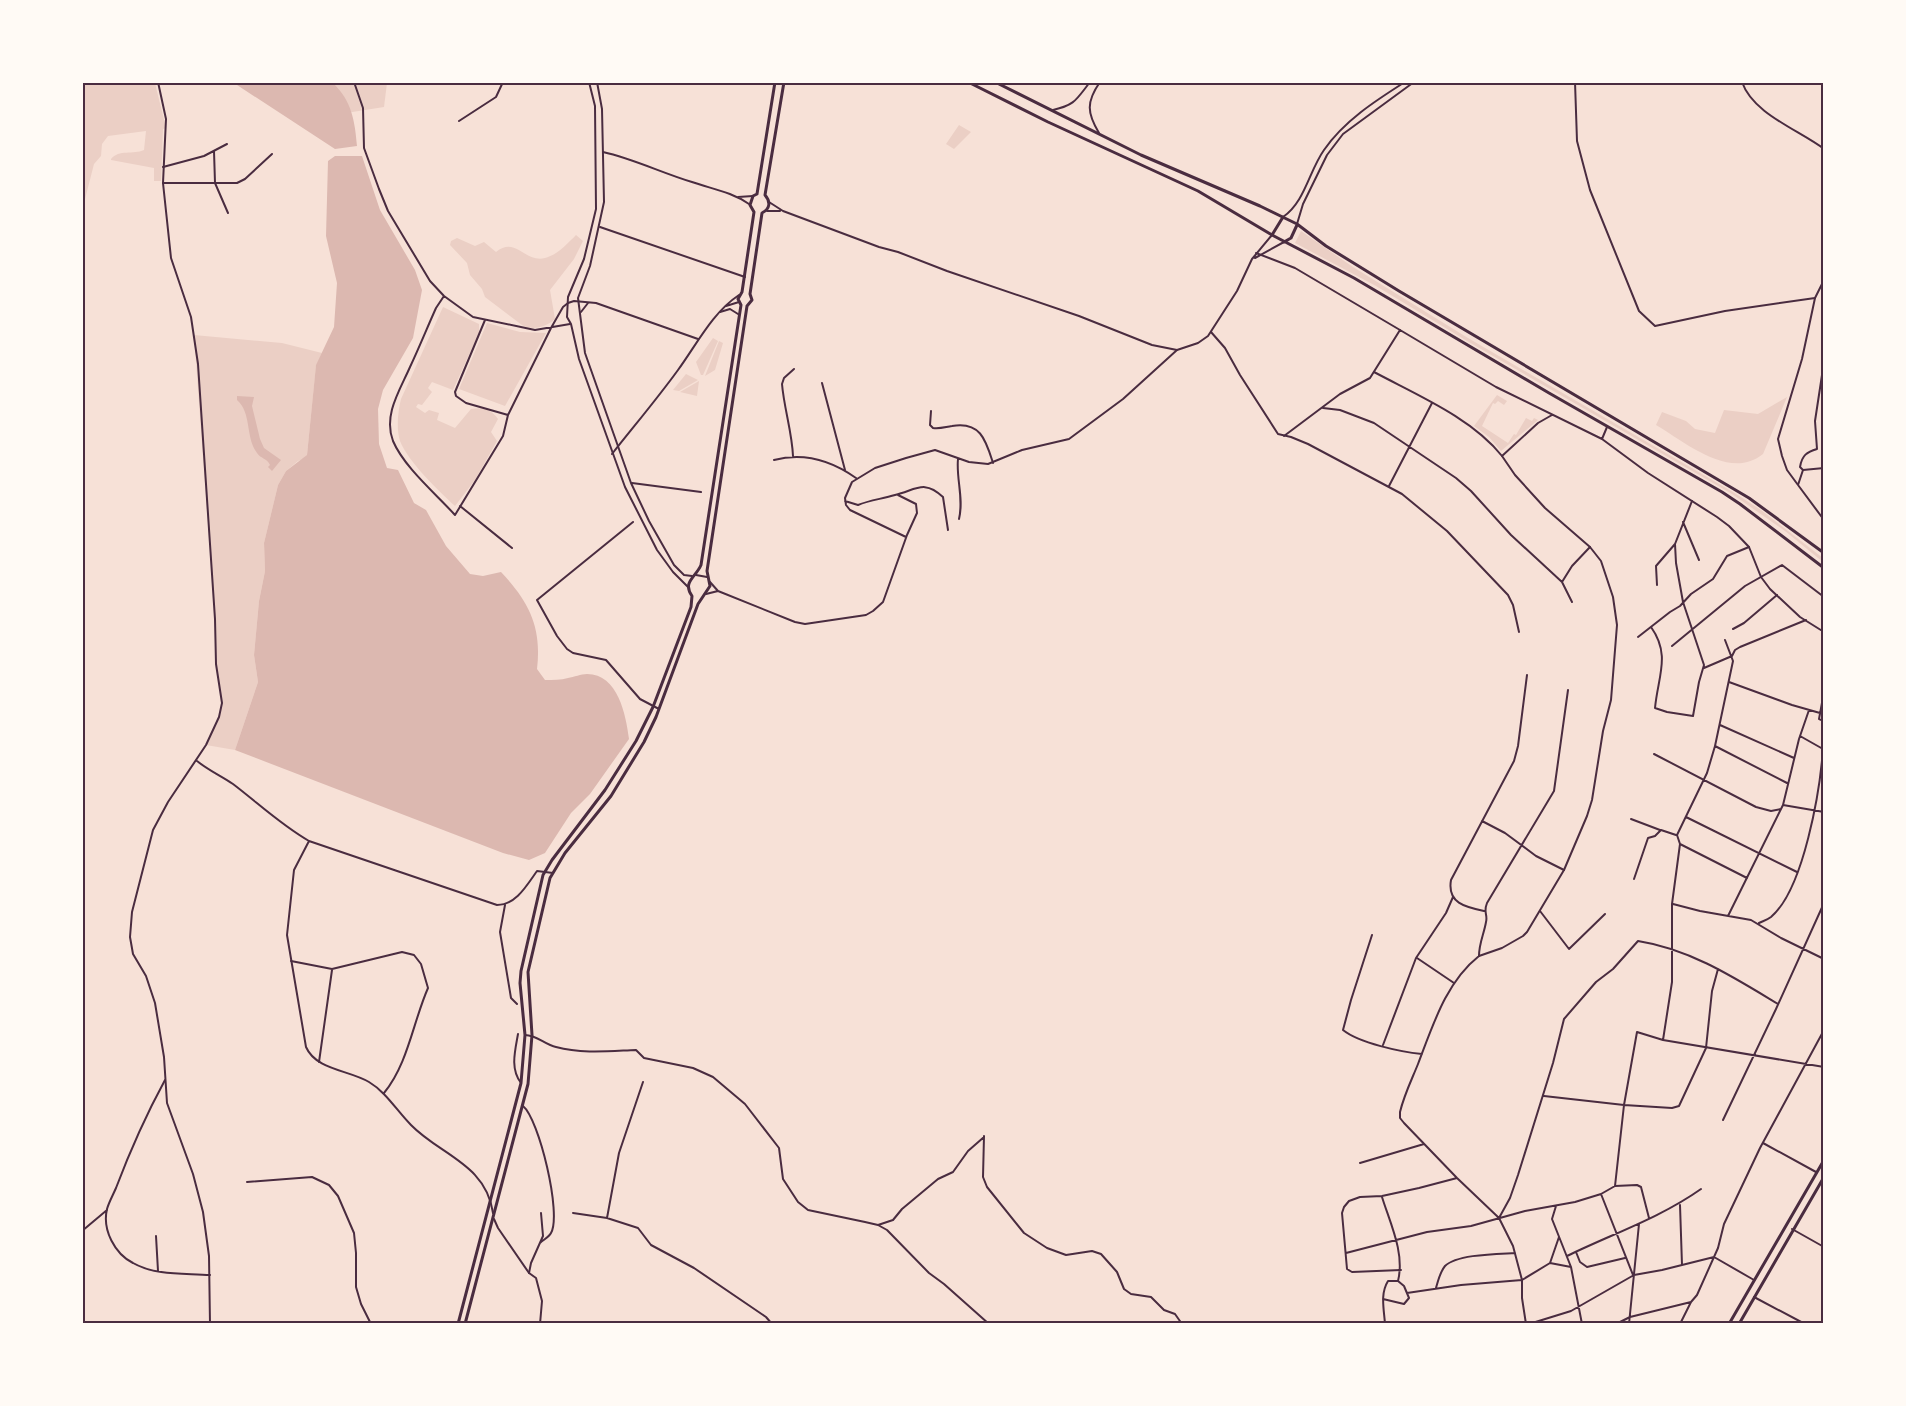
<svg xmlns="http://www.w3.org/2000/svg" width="1906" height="1406" viewBox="0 0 1906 1406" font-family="'Space Grotesk',sans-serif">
<rect width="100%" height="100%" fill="#f7e1d7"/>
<!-- green -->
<path fill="#ebcfc5" d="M83 83H155L166 128 163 129 161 181H154V168L111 160V159C119 149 133 155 144 150L146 131 108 136 102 144 101 156 94 164 83 207Z
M317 83H387L384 107 346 113Z
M959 125 971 132 954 149 946 144Z
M1301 231 1353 267 1468 338 1733 492 1761 510 1823 558V562L1785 531 1732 494 1467 341 1376 286 1295 243Z
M576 235 583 241 574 259 550 290 555 319C546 327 532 331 522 325L485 297 482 289 470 275 467 263 450 245 451 241 457 238 475 246 484 242 496 252C516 236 524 263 545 258 557 255 567 244 576 235Z
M443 307 479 324V333L453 390 432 382 428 388 432 392 422 405 418 404 416 407 425 413 429 410 439 413 437 420 455 428 471 409C483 407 491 409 498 419L491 432 497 441 475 480 455 506C438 490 409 463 400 441 396 428 398 411 401 399Z
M487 323 520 332 546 333 505 406 459 389Z
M194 335 282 343 322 353 316 366 307 455 306 458 298 461 286 471 278 485 264 543 265 571 259 601 254 655 258 682 235 750 206 745 219 717 222 703 216 664 215 619Z
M713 338 718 341 703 375H701L696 362Z
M719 341 723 343 715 370 705 376Z
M686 374 698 380 679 391 673 390Z
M699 381 697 396 680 392Z
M1497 395 1507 401 1504 405 1498 401 1495 404 1493 403 1482 426 1508 443 1514 434 1516 435 1526 418 1532 421 1534 418 1538 420 1501 451 1489 437 1474 426Z
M1787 397 1763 454C1730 481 1685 442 1656 425L1662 412 1686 421 1695 429 1715 433 1724 410 1758 414Z"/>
<!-- water -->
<path fill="#dcb8b0" d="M234 83H333C352 101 355 122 357 146L335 149Z
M335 156H362L380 210 415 270 422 290 413 338 383 390 378 409 379 444 387 468 398 470 414 503 426 510 446 546 470 574 483 576 501 572C529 602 542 627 537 669L545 680C553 680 561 680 568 678 574 677 581 674 587 674 618 674 626 715 629 739L590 794 571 813 545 853 529 860 503 853 235 750 258 682 254 655 259 601 265 571 264 543 278 485 286 471 307 455 316 365 334 327 337 283 326 236 328 161Z
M237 396 254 397 252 406 260 439 264 448 281 460 272 471 268 467 270 465C267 458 261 459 257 453 245 437 252 413 237 400Z"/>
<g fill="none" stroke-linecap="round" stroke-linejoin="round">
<!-- minor -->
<path stroke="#4a2c40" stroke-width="2" d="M354 82 363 108 364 148 379 189 388 211 430 281 444 296 473 317 535 330 570 324
M1053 110C1075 105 1076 100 1090 82
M459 121 496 97 503 82
M1099 133C1087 113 1086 102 1100 82
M214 151 215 183 228 213
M603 152C634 159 662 173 692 182 712 189 732 192 749 204
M163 167 204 156 227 144
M163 183H237L245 179 272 154
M738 197 753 196
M600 227 745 277
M1256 253 1295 268 1400 330
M444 296 436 308C427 328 419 348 410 367 400 390 383 415 393 441 404 467 436 494 455 515L503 436 508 415 551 328 563 307 568 303 574 301 596 303 698 339
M1815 298 1824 280
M726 306 739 302
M581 312 588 303
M485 320 455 392 456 396 466 403 508 415
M1211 332 1225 348 1240 375 1278 434 1291 437 1308 444 1402 494 1447 531 1508 595 1513 605 1519 632
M1374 372C1417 395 1472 418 1502 456
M822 383 845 470
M1323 408 1340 410 1374 423 1456 478 1471 491 1511 535 1562 582 1572 566 1590 547
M931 411 930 425 933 428C940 429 945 427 952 426 981 421 986 441 993 463
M612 454C634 426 657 399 678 370 697 344 712 313 739 295
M793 456C792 432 784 408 782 384L784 378 794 369
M958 459C956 479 964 498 959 519
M774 460C804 452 832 461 856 478
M1803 470 1800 467C1802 455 1807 452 1817 449L1815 421 1824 362
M632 483 701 492
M1389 486 1432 403
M845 501 858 505C870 500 882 499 895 495 916 490 924 479 943 497L948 530
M460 506 512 548
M633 522 537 600 557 636 567 649 573 653 606 660 640 699 659 709
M1683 522 1699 560
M906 537 850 510 846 505 845 498 852 482 875 468 906 458 935 450 969 462 988 464 1022 450 1069 439 1123 399 1177 350
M710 582 718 591 795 622 805 624 866 615 873 611 883 602 907 535 917 513 916 504 898 495
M1562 582 1572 602
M1657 585 1656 566 1675 544
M706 594 718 591
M1651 627C1671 655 1658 676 1655 708L1667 712 1693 716 1699 682 1704 665 1683 602 1676 563 1675 544 1692 501
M1733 629 1744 623 1777 595
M1638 637 1670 612 1680 606 1691 594 1713 579 1727 556 1749 547
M1672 646 1745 586 1782 565 1824 597
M1704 668 1732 656 1735 650 1740 647 1806 620
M1729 682 1792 705 1820 713
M1824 692 1819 719 1824 721
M1720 725 1794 758
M1715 746 1787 783
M1654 754 1756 807 1771 811 1781 809
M1783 805 1824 812
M1686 817 1797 872
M1631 819 1660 830
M1482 821 1505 833 1536 856 1564 870
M1680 844 1747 878
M1634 879 1648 838 1655 836 1661 830 1676 835
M1673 904 1700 911 1751 920 1781 938 1824 959
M505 905 500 932 511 998 517 1004
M1484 911C1465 907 1447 903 1451 880L1514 761 1518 746 1527 675
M1540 911 1569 949 1605 914
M1728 916 1783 805 1799 739 1809 710
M1759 923C1763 921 1767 920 1771 917 1804 889 1820 790 1823 749L1800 736
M1372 935 1351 1000 1343 1030C1359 1043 1401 1052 1422 1054
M1417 958 1454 983
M291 961 332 969 402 952 414 955 421 964 428 988C413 1022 408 1064 384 1093
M518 1034C515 1051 510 1069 521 1083
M525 1035C537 1035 545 1045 556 1047 582 1054 610 1051 636 1050L644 1058 693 1068 713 1077 745 1104 779 1148 783 1179 798 1202 808 1210 865 1222 878 1225 887 1230 929 1273 944 1284 989 1324
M1663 1040 1824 1067
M1383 1045 1416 958 1446 913 1453 897
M319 1062 332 970
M165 1080C146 1115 130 1151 116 1188 113 1195 109 1202 107 1209 102 1230 115 1254 133 1263 156 1276 185 1273 210 1275
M1544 1096 1624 1105 1672 1108 1679 1106 1706 1048 1712 991 1718 969
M523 1106C539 1119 562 1214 551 1233 549 1237 543 1240 540 1243
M1723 1120 1776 1009 1824 903
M984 1136 983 1177 987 1187 1024 1233 1047 1248 1066 1255 1092 1251 1101 1254 1117 1272 1124 1289 1131 1294 1151 1297 1164 1310 1175 1314 1182 1324
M1763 1143 1816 1172
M1360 1163 1424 1144
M247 1182 312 1177 329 1185 338 1196 354 1233 356 1253V1287L361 1304 371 1324
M1615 1186 1624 1105 1637 1032 1663 1040 1672 982V904L1680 844 1677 835 1707 773 1715 746 1733 661 1725 640
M1601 1194 1633 1275
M1382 1197C1390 1223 1405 1253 1398 1281
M1680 1205 1682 1265
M1556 1206 1552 1219 1571 1267 1582 1324
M573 1213 607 1218 638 1228 651 1245 694 1268 766 1317 772 1324
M607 1218 619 1153 643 1082
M1499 1218 1510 1198 1518 1175 1553 1063 1564 1019 1596 982 1613 969 1638 941C1690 949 1735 978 1778 1004
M878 1225 893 1220 902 1209 938 1179 953 1172 968 1151 984 1137
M1792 1229 1824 1247
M82 1231 107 1210
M156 1236 158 1271
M1576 1252 1580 1262 1587 1267 1625 1258
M1346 1253 1427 1232 1471 1226 1525 1211 1575 1202 1601 1194 1615 1186 1637 1185 1641 1187 1649 1218
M1567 1256C1612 1234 1660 1218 1701 1189
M1550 1263 1559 1237
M1401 1270 1352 1272 1347 1269 1342 1213 1344 1207 1349 1201 1360 1197 1382 1196 1419 1188 1457 1178
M529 1273 531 1263 543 1236 541 1213
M1436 1288C1438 1281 1440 1272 1445 1266 1457 1254 1499 1254 1515 1253
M1407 1293 1461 1285 1522 1280 1550 1263 1571 1267
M1754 1297 1805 1324
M1383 1299 1404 1304 1409 1298 1404 1286 1398 1281H1388C1380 1294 1384 1309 1385 1324
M1526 1324 1522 1298V1280L1513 1246 1499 1218 1457 1178 1404 1123 1400 1118V1112C1404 1095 1412 1079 1418 1064 1433 1025 1446 982 1479 956 1479 943 1484 934 1486 922 1488 914 1483 913 1487 903L1554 791 1568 690
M1529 1324 1571 1311 1634 1275 1662 1270 1714 1257 1754 1280
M1616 1324 1630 1317 1691 1302
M1629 1324 1639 1224
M1680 1324 1691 1302 1697 1295 1718 1248 1724 1224 1760 1148 1824 1030"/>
<!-- tertiary -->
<path stroke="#4a2c40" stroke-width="2" d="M158 82 166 119 163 183 171 258 191 317 198 364 215 619 216 664 222 703 219 717 206 745 168 802 153 830 132 912 130 937 133 954 146 976 155 1003 164 1057 167 1103 193 1174 203 1212 209 1256 210 1324
M589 82 595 106 596 209 584 259 568 297 567 317 571 324 579 359 625 487 657 550 673 572 688 587
M597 82 602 109 604 202 590 266 578 298 585 353 631 483 649 521 674 565 684 575 692 576
M1575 82 1577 141 1590 190 1639 311 1655 326 1725 311 1815 298 1802 359 1778 439 1782 456 1787 470 1798 485
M1742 82C1753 114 1799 130 1824 149
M769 202 783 211 879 247 898 252 947 271 1079 316 1152 345 1177 350 1198 343 1208 336 1237 291 1252 259 1272 235
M767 211H780
M1283 217C1305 202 1309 171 1324 150 1344 121 1375 101 1405 82
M1297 224 1303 204 1327 155 1343 134 1414 82
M1255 258 1284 242
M720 312 730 309 738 314
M1284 436 1340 394 1370 378 1400 330 1496 387 1602 439 1648 473 1717 517 1729 526 1749 547 1761 577 1770 589 1800 617 1824 632
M1602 439 1607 427
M1824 468 1803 470 1798 485 1824 520
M696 575 707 577
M197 761C208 770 221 776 233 784 258 803 281 825 309 841L497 905C516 905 527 885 537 871L553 873
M309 841 294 870 287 935 306 1047C316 1070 349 1070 369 1082 386 1092 397 1111 411 1125 440 1155 486 1164 493 1213
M1479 956 1502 948 1523 936 1527 932 1564 870 1587 816 1592 800 1603 731 1611 700 1617 625 1613 597 1601 561 1590 547 1545 508 1515 475 1502 456 1538 423 1552 415
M494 1219 498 1228 529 1273 536 1278 542 1301 540 1324"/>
<!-- secondary -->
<path stroke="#4a2c40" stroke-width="3" d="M458 1324 521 1083 525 1035 520 983 521 971 543 875 552 860 605 790 636 741 653 707 691 607 692 596C682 582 696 577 701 565L741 305 738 299 742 292 754 212 750 205 753 196 757 194 775 82
M465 1324 528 1084 532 1035 528 972 550 878 565 853 611 796 644 742 656 717 698 604 710 586 707 571 747 306 752 300 750 294 762 213C770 209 771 202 765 195L784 82
M1729 1324 1824 1160
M1739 1324 1824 1177"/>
<!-- trunk -->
<path stroke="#4a2c40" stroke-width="3" d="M968 82 1048 122 1198 191 1272 235 1354 278 1549 393 1722 492 1740 504 1824 568
M995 82 1141 155 1260 206 1297 224 1326 246 1399 291 1749 498 1824 553
M1272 235 1283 217
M1284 242 1291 238 1297 225"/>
</g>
<!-- border -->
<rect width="1906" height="1406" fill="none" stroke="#fffaf5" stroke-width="168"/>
<rect x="84" y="84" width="1738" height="1238" fill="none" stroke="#4a2c40" stroke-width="2"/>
</svg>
